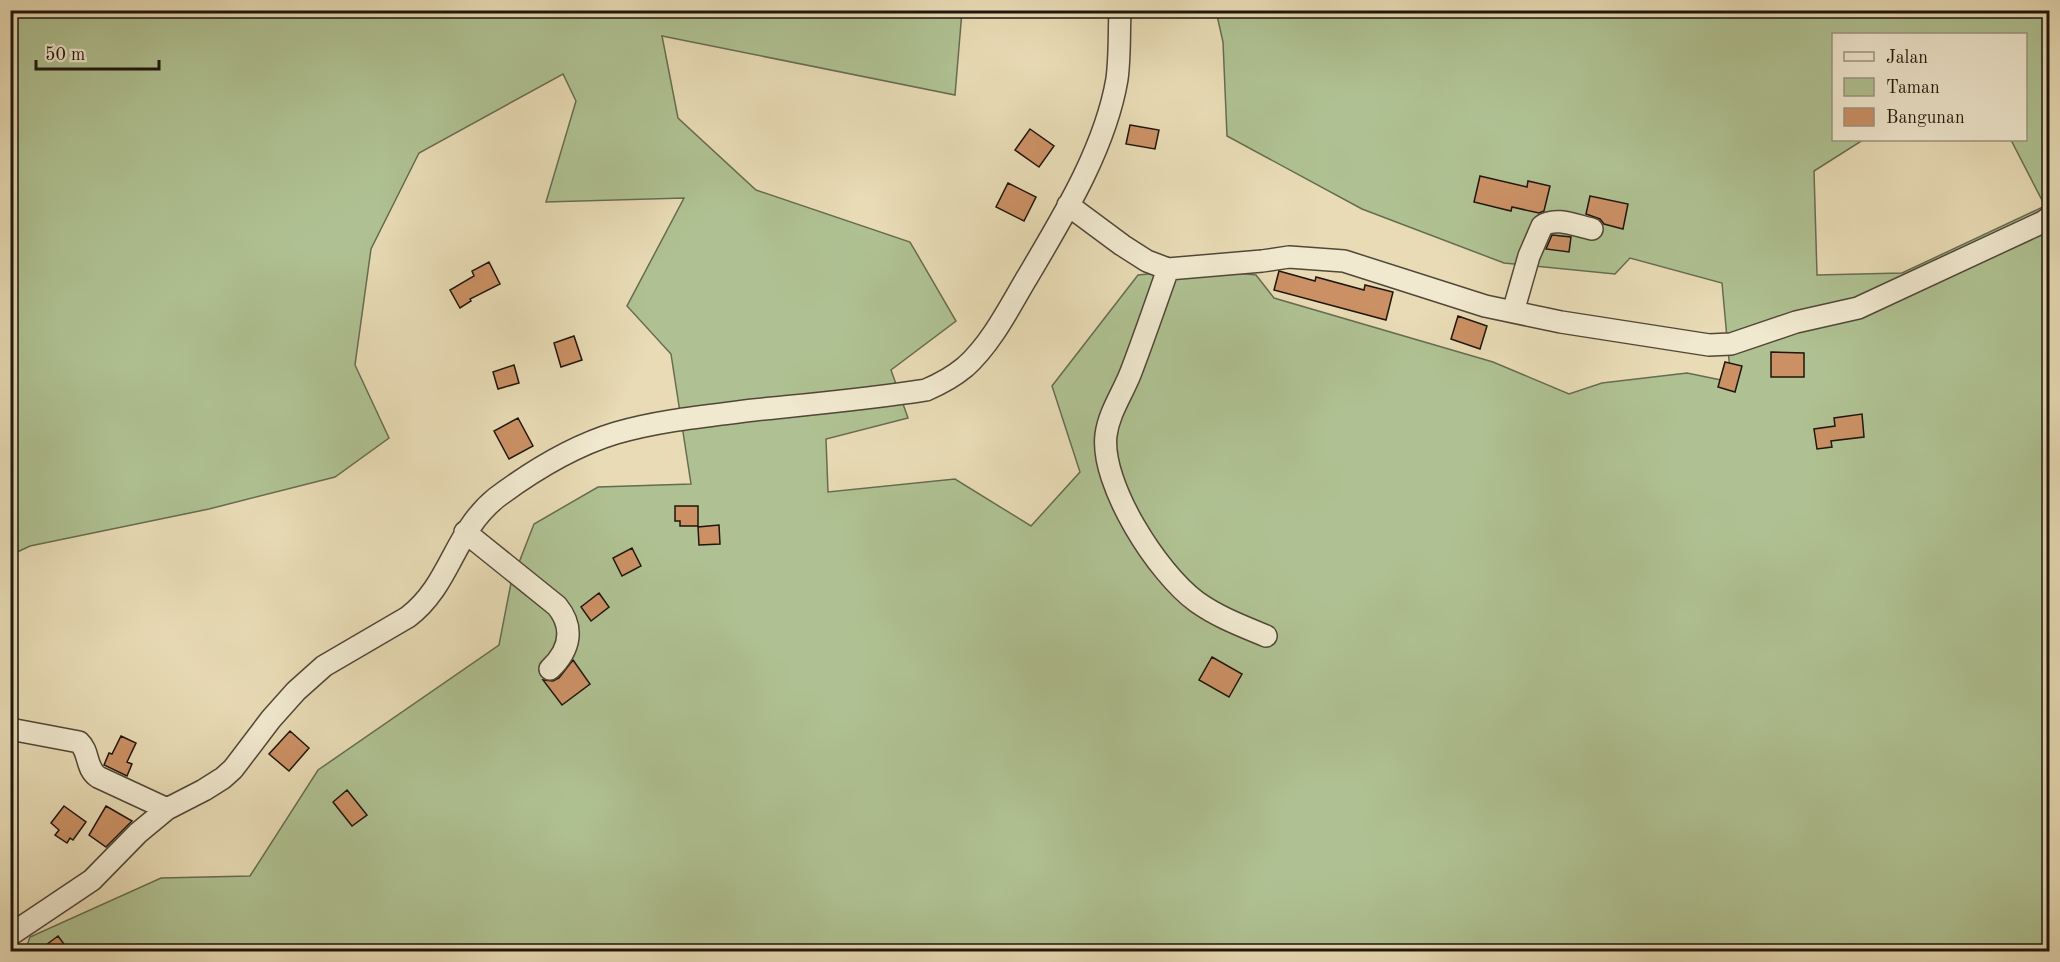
<svg xmlns="http://www.w3.org/2000/svg" width="2060" height="962" viewBox="0 0 2060 962" font-family="'Old Standard TT',serif">
<rect width="100%" height="100%" fill="#e8dbb5"/>
<filter id="stains"><feTurbulence type="fractalNoise" baseFrequency=".00333" numOctaves="4"/><feColorMatrix values="0 0 0 0 .2 0 0 0 0 .09 0 0 0 0 .02 0 0 0 .5 -.17"/></filter>
<radialGradient id="worn" r=".72"><stop offset=".6" stop-color="#630" stop-opacity="0"/><stop offset="1" stop-color="#630" stop-opacity=".3"/></radialGradient>
<!-- green -->
<path fill="#afc192" stroke="#676c50" stroke-width="1.5" fill-rule="evenodd" d="M11 11H962L955 95 662 36 678 118 756 190 910 242 956 321 891 370 908 418 826 439 828 492 955 479 1031 526 1080 472 1052 386 1138 275 1200 269 1256 275 1274 298 1493 362 1569 394 1602 383 1687 373 1731 382 1722 283 1630 258 1615 274 1504 263 1362 209 1227 136 1223 42 1216 11H2049V951H25L30 937 161 878 250 876 318 770 499 645 511 583 534 524 598 487 691 484 671 354 627 306 684 198 546 202 576 101 563 74 419 153 371 249 355 365 389 438 335 477 209 509 30 546 11 555ZM1834 34H2026V140H2011L2045 206 1902 273 1817 275 1814 171 1863 140H1834Z"/>
<!-- building -->
<path fill="#cb9165" stroke="#1f160d" stroke-width="1.5" d="M1130 125 1159 130 1155 149 1126 144Z
M1030 129 1054 146 1039 167 1015 150Z
M1480 176 1527 187 1528 181 1550 186 1544 211 1539 213 1512 207 1511 211 1474 202Z
M1008 183 1036 197 1024 221 996 207Z
M1590 196 1628 204 1623 229 1604 224 1600 219 1586 214Z
M1552 235 1571 237 1569 252 1546 249Z
M489 262 500 284 470 299 471 301 460 308 450 290 474 276 472 271Z
M1279 271 1315 281 1316 277 1364 290 1365 285 1393 292 1386 320 1274 290Z
M1458 316 1487 326 1480 349 1451 339Z
M574 336 582 360 561 367 554 343Z
M1771 352 1804 353V377H1771Z
M1725 362 1742 366 1735 392 1718 387Z
M514 365 519 383 498 389 493 372Z
M1862 414 1864 437 1831 441 1832 447 1817 449 1814 429 1835 426 1834 418Z
M518 418 533 446 509 459 494 431Z
M675 506H698V526H680V521H675Z
M719 525 720 544 699 545 698 527Z
M632 548 641 566 622 576 613 558Z
M599 593 609 607 591 621 581 607Z
M1212 657 1242 674 1229 697 1199 680Z
M573 660 590 684 562 705 543 680 553 681 559 678Z
M290 731 309 748 289 771 269 754Z
M121 736 136 743 127 762 132 764 127 776 104 765 109 753 112 754Z
M347 790 367 815 352 826 333 802Z
M64 806 86 822 73 840 70 838 67 843 55 835 59 830 51 823Z
M106 806 132 821 106 847 89 835Z
M58 936 69 951H38Z"/>
<g fill="none" stroke-linecap="round" stroke-linejoin="round">
<!-- minor casing -->
<g stroke="#514737" stroke-width="24">
<path id="minor" d="M1068 205 1122 245 1147 261 1168 269 1262 261 1289 257 1344 261 1485 306 1561 322 1709 345 1731 344 1796 322 1858 308 2043 222 2050 217
M1168 269C1156 303 1144 338 1131 372 1123 393 1109 412 1106 435 1100 484 1158 574 1197 602 1218 617 1242 626 1266 636
M1513 312 1529 256 1542 226C1555 216 1577 226 1592 229
M465 532 557 606C575 628 570 650 550 669
M10 729 79 742C90 752 85 768 98 777L167 809
M10 935 92 880 138 833 167 809 204 790 223 778 233 769 271 719 296 691 324 666 408 617C451 584 453 533 496 498 532 471 573 446 616 433 661 420 708 416 754 410 812 404 869 399 926 390 940 384 953 377 965 367 990 345 1008 310 1025 281 1061 220 1105 150 1117 79 1120 56 1119 33 1120 10"/>
</g>
<!-- minor -->
<use href="#minor" stroke="#f0e8cf" stroke-width="21"/>
</g>
<!-- margin -->
<rect width="2060" height="962" fill="none" stroke="#e8dbb5" stroke-width="36"/>
<rect x="12" y="12" width="2036" height="938" fill="none" stroke="#1f160d" stroke-width="3"/>
<rect x="18" y="18" width="2024" height="926" fill="none" stroke="#1f160d" stroke-width="1.5"/>
<!-- legend -->
<rect x="1832" y="33" width="195" height="108" fill="#f0e8cf" stroke="#9c9481" stroke-width="1.5"/>
<rect x="1844" y="52" width="30" height="9" fill="#f0e8cf" stroke="#9c9481" stroke-width="1.5"/>
<text x="1886" y="63" font-size="18" fill="#1f160d">Jalan</text>
<rect x="1844" y="78" width="30" height="18" fill="#afc192" stroke="#9c9481" stroke-width="1.5"/>
<text x="1886" y="93" font-size="18" fill="#1f160d">Taman</text>
<rect x="1844" y="108" width="30" height="18" fill="#cb9165" stroke="#9c9481" stroke-width="1.5"/>
<text x="1886" y="123" font-size="18" fill="#1f160d">Bangunan</text>
<!-- scale -->
<path d="M36 60v9h123v-9" fill="none" stroke="#1f160d" stroke-width="3"/>
<text x="45" y="60" font-size="18" fill="#1f160d" stroke="#f0e8cf" stroke-width="4.5" paint-order="stroke">50 m</text>
<rect width="100%" height="100%" filter="url(#stains)"/>
<rect width="100%" height="100%" fill="url(#worn)"/>
</svg>
